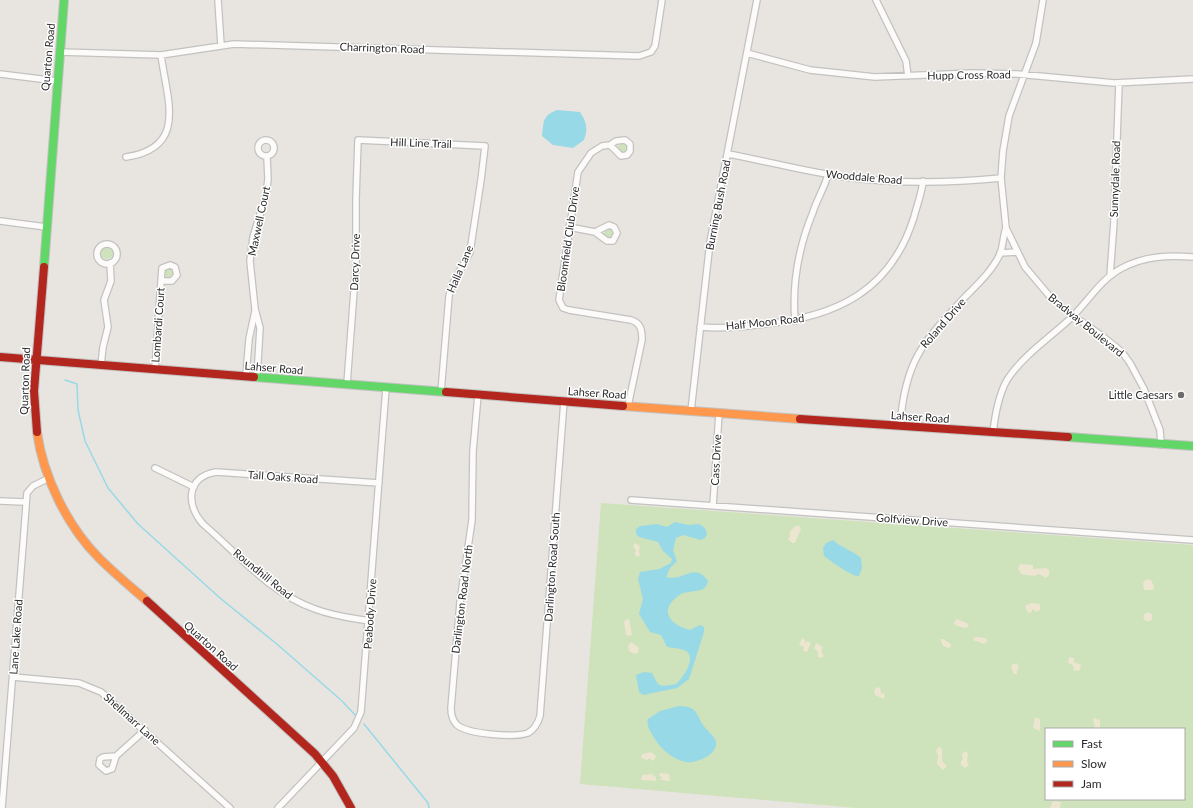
<svg xmlns="http://www.w3.org/2000/svg" width="1193" height="808" viewBox="0 0 1193 808" font-family="Lato,sans-serif">
<rect width="100%" height="100%" fill="#e8e5e0"/>
<!-- green -->
<path fill="#cee2bb" fill-rule="evenodd" d="M618 148a5 5 0 1 1 10 0a5 5 0 1 1-10 0Z
M604 234a5 5 0 1 1 10 0a5 5 0 1 1-10 0Z
M101 253a6 6 0 1 1 12 0a6 6 0 1 1-12 0Z
M164 273a5 5 0 1 1 10 0a5 5 0 1 1-10 0Z
M601 503 1193 545V808H857L580 784ZM1046 729H1184V799H1046Z"/>
<!-- sand -->
<path fill="#ece5d0" d="M799 525 801 529 795 543H792L788 539 790 536 789 533 794 527Z
M635 543 640 546 639 551 640 555 638 557 634 554 636 551 633 546Z
M1020 564 1033 565V569L1046 568 1049 570V575L1046 578 1039 574 1034 576 1021 574 1018 569Z
M1146 579 1151 580 1154 586 1153 590H1144L1143 583Z
M1031 603 1040 604V610L1037 612 1032 609V612L1028 613 1025 606Z
M1143.5 617a4.5 4.5 0 1 1 9 0a4.5 4.5 0 1 1-9 0Z
M627 619H629L632 634 630 636 626 635 624 622Z
M957 619 967 623 969 627 964 628 955 625 954 622Z
M975 637 986 638 987 642 984 644 973 640Z
M802 638 805 640V644L807 641 811 643 807 652 803 651 804 647 799 645Z
M940 639H943L951 644V647L948 648 943 646Z
M631 642 639 648 638 653 634 654 629 651 628 646Z
M816 643 823 647 821 651 824 656 821 658 818 657V652L814 648Z
M1069 657 1074 658V662L1081 665 1080 670 1074 671 1073 665 1068 663Z
M1017 663 1019 668 1017 671V675L1013 673 1011 665Z
M877 687 880 688 881 693 885 694 884 699 875 695 874 690Z
M1035 717 1040 719V731L1033 728Z
M1093 718 1100 720V729H1095Z
M939 747 942 749V761L947 766 943 770 937 764 938 756 936 750Z
M965 751 968 753 967 761 969 765 965 768 961 765V761L963 760 962 754Z
M651 752 656 756 655 759 651 761 650 758 647 760 641 758 642 754Z
M660 773 669 774 670 781 660 780 662 777 659 776Z
M651 774 656 777V781L641 780 642 775Z
M1053 801 1061 802 1060 808H1050Z"/>
<!-- water -->
<path fill="#98d9e7" d="M557 110 580 112C587 123 588 128 584 140L573 148 553 145 542 136C544 121 542 116 557 110Z
M675 522 689 525 699 524 705 528 707 534 705 538 701 540 683 535 676 538 673 550 677 561 670 568 666 577C684 582 694 561 708 581 707 585 706 587 703 589 696 592 688 591 681 594 658 609 668 624 690 630L700 625 704 627V632L689 679 677 688 643 695 639 692 636 675 644 672 652 673C659 687 658 687 676 684 683 678 697 658 686 651 680 648 673 648 667 647L661 635 650 632 639 614 643 599 638 579 640 572 659 569 671 563 672 559 663 551 658 542 639 537 636 534V529L640 526 657 524 667 527Z
M833 540C843 549 852 550 861 558L862 568 859 576C852 577 831 561 824 556L823 548 826 543Z
M679 706C698 707 695 712 703 725 706 730 712 734 715 739 722 753 696 764 686 762 671 759 660 748 653 736 650 731 646 725 648 719L660 711Z"/>
<g fill="none" stroke-linecap="round" stroke-linejoin="round">
<!-- stream -->
<path stroke="#98d9e7" stroke-width="1.5" d="M65 380 77 384 78 410 85 441 108 488 138 524 220 598 278 645 342 701 356 716
M364 724 428 803 429 808"/>
<!-- street casing -->
<g stroke="#c2c2c1" stroke-width="8">
<path id="street" d="M218 0 221 45
M876 0 906 61 908 76
M1043 0 1036 43 1009 116 1003 151 1001 178 1006 228 1025 267 1052 299 1069 313 1101 335 1122 352 1130 363 1144 389 1160 430 1161 445
M60 52 161 55 234 44 639 56 651 52 655 46 662 0
M747 53 810 70 875 77 973 73 1017 74 1114 83 1193 79
M0 74 57 81
M258 148a8 8 0 1 1 16 0a8 8 0 1 1-16 0Z
M610 145 621 156 627 155 630 151V144L625 140 616 141 610 145 602 146 591 153 578 172 559 300 563 308 569 310 631 320C641 323 642 330 642 340L628 406
M728 154C767 161 806 172 845 177 896 184 950 183 1001 178
M126 157C188 148 167 100 161 55
M0 221 46 227
M569 227 595 232 607 241H613L617 233 614 227 609 225 595 232
M97 254a10 10 0 1 1 20 0a10 10 0 1 1-20 0Z
M1000 253 1017 252
M170 265 175 267 177 275 172 281H161L162 268Z
M1110 276 1114 221 1119 83
M795 321C792 284 799 246 813 212 817 199 825 187 828 174
M700 327C721 329 743 327 764 324 836 317 891 291 914 217 917 205 922 193 923 181
M101 365 103 347 108 327 104 300 111 281 110 263
M155 369 161 281
M246 376 249 339 255 311
M257 377 260 328 255 309 250 261 253 237 266 195 268 179 267 157
M347 384 356 264V199L358 140 485 146 481 180 470 252 452 285 449 296 441 392
M478 395 473 451 472 520 460 602 451 708C451 714 452 720 457 725 468 734 514 738 528 733 535 729 538 723 540 716L564 401
M691 411 710 242 757 0
M900 426C905 361 922 343 965 297 978 284 992 271 1000 254 1003 247 1003 236 1006 228
M993 433C995 415 998 396 1007 380 1023 355 1051 337 1072 317 1089 300 1101 279 1122 268 1145 256 1168 255 1193 257
M155 468 194 487
M631 500 1193 540
M0 501 25 502
M713 506 719 413
M369 621C351 618 333 616 315 609 271 594 238 554 203 524 186 505 186 477 216 472L379 483
M13 677 79 683 101 692 230 808
M116 756 112 769 106 771 99 765 100 759 103 757 116 756 145 730
M2 808 23 545 27 493 33 486 49 478
M278 808 354 728 361 712 386 388"/>
</g>
<!-- fast casing -->
<g stroke="#c2c2c1" stroke-width="10">
<path id="fast" d="M44 267 64 0
M254 377 446 392
M1068 437 1193 446"/>
</g>
<!-- slow casing -->
<g stroke="#c2c2c1" stroke-width="10">
<path id="slow" d="M623 406 800 419
M37 432C43 476 67 526 99 558 114 573 131 587 147 601"/>
</g>
<!-- jam casing -->
<g stroke="#c2c2c1" stroke-width="10">
<path id="jam" d="M0 357 254 377
M446 392 623 406
M800 419 1068 437
M37 432 34 391 44 267
M147 601 315 754 333 776 351 808"/>
</g>
<!-- street -->
<use href="#street" stroke="#fcfbfa" stroke-width="5.5"/>
<!-- fast -->
<use href="#fast" stroke="#63d668" stroke-width="8"/>
<!-- slow -->
<use href="#slow" stroke="#ff974d" stroke-width="8"/>
<!-- jam -->
<use href="#jam" stroke="#b3261e" stroke-width="8"/>
</g>
<!-- markers -->
<circle fill="#6d6c6a" stroke="#fff" stroke-width="1.5" cx="1181" cy="395" r="4"/>
<g text-anchor="middle" stroke-width="3" stroke-linejoin="round" paint-order="stroke">
<!-- street labels -->
<g font-size="11" fill="#2b2b2b" stroke="#fff">
<text transform="translate(382 48) rotate(2)" y="4">Charrington Road</text>
<text transform="translate(48 57) rotate(-85)" y="4">Quarton Road</text>
<text transform="translate(969 75) rotate(-1)" y="4">Hupp Cross Road</text>
<text transform="translate(421 143) rotate(2)" y="4">Hill Line Trail</text>
<text transform="translate(864 177) rotate(5)" y="4">Wooddale Road</text>
<text transform="translate(1115 179) rotate(-88)" y="4">Sunnydale Road</text>
<text transform="translate(718 205) rotate(-79)" y="4">Burning Bush Road</text>
<text transform="translate(259 221) rotate(-78)" y="4">Maxwell Court</text>
<text transform="translate(568 239) rotate(-82)" y="4">Bloomfield Club Drive</text>
<text transform="translate(355 262) rotate(-88)" y="4">Darcy Drive</text>
<text transform="translate(460 269) rotate(-67)" y="4">Halla Lane</text>
<text transform="translate(765 322) rotate(-6)" y="4">Half Moon Road</text>
<text transform="translate(943 323) rotate(-49)" y="4">Roland Drive</text>
<text transform="translate(158 325) rotate(-86)" y="4">Lombardi Court</text>
<text transform="translate(1086 325) rotate(39)" y="4">Bradway Boulevard</text>
<text transform="translate(274 368) rotate(5)" y="4">Lahser Road</text>
<text transform="translate(25 381) rotate(-88)" y="4">Quarton Road</text>
<text transform="translate(597 393) rotate(4)" y="4">Lahser Road</text>
<text transform="translate(920 417) rotate(4)" y="4">Lahser Road</text>
<text transform="translate(716 460) rotate(-87)" y="4">Cass Drive</text>
<text transform="translate(283 477) rotate(4)" y="4">Tall Oaks Road</text>
<text transform="translate(912 520) rotate(4)" y="4">Golfview Drive</text>
<text transform="translate(552 567) rotate(-86)" y="4">Darlington Road South</text>
<text transform="translate(263 574) rotate(39)" y="4">Roundhill Road</text>
<text transform="translate(462 599) rotate(-83)" y="4">Darlington Road North</text>
<text transform="translate(370 614) rotate(-86)" y="4">Peabody Drive</text>
<text transform="translate(16 637) rotate(-86)" y="4">Lane Lake Road</text>
<text transform="translate(211 646) rotate(42)" y="4">Quarton Road</text>
<text transform="translate(132 719) rotate(42)" y="4">Shellmarr Lane</text>
</g>
<!-- poi labels -->
<g font-size="11" fill="#2b2b2b" stroke="#fff" text-anchor="end">
<text x="1173" y="399">Little Caesars</text>
</g>
</g>
<!-- legend -->
<rect x="1045" y="728" width="140" height="72" fill="#ffffff" stroke="#aaaaaa"/>
<rect x="1053" y="741" width="20" height="6" fill="#63d668" stroke="#aaaaaa"/>
<text x="1081" y="748" font-size="12" fill="#2b2b2b">Fast</text>
<rect x="1053" y="761" width="20" height="6" fill="#ff974d" stroke="#aaaaaa"/>
<text x="1081" y="768" font-size="12" fill="#2b2b2b">Slow</text>
<rect x="1053" y="781" width="20" height="6" fill="#b3261e" stroke="#aaaaaa"/>
<text x="1081" y="788" font-size="12" fill="#2b2b2b">Jam</text>
</svg>
